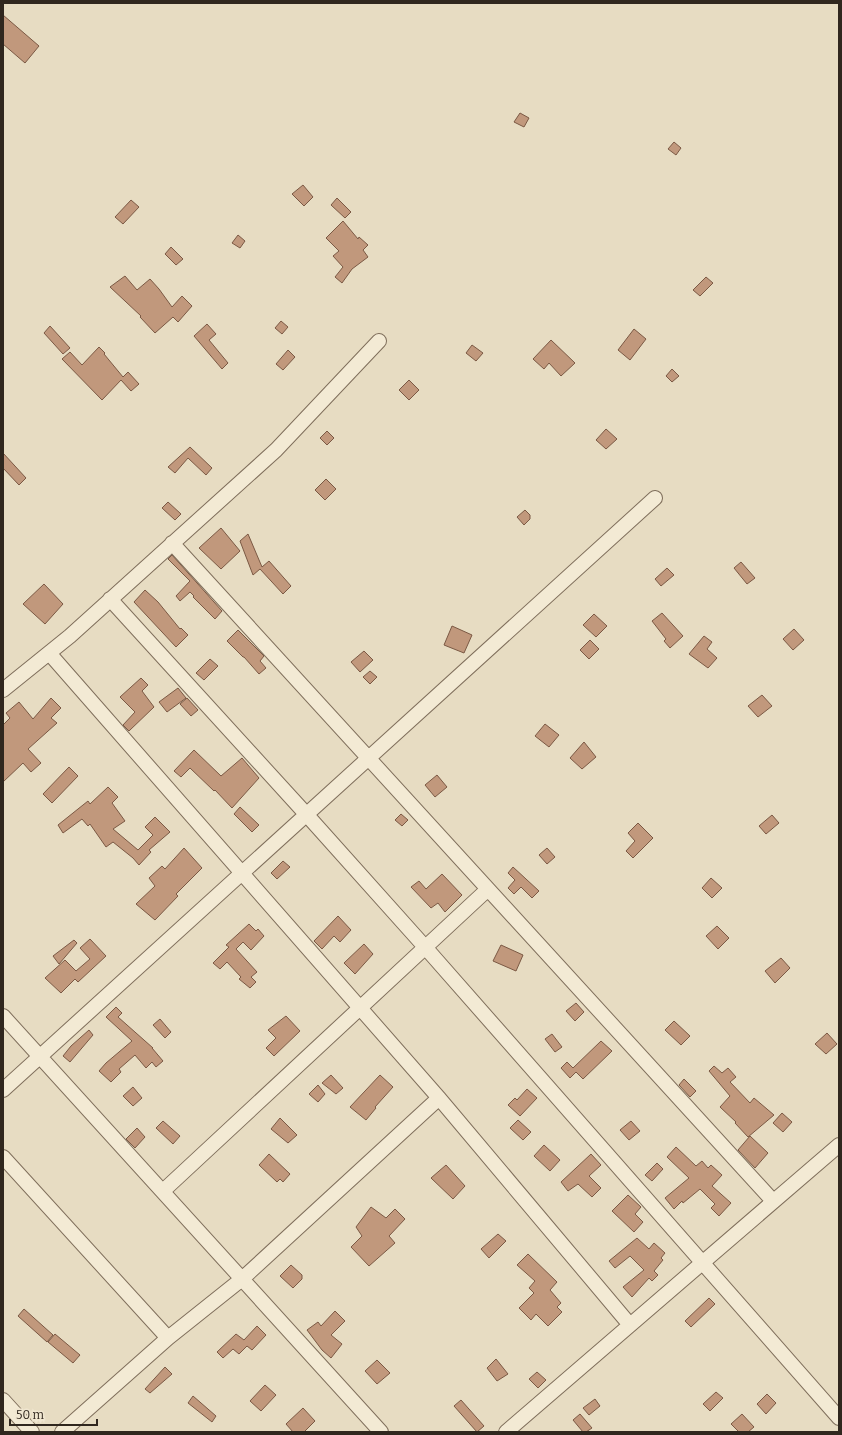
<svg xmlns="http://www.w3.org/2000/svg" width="842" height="1435" viewBox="0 0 842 1435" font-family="Bitter,serif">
<rect width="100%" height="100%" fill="#e7dcc2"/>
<!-- building -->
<path fill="#c1987c" stroke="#7b5944" d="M3 15 39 46 25 63 3 44Z
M520 113 529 118 524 127 514 122Z
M674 142 681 148 676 155 668 149Z
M303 185 313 197 304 206 292 194Z
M337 198 351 212 345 218 331 205Z
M131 200 139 207 123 224 115 217Z
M343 221 358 239 359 237 368 245 363 250 368 257 352 269 342 283 335 277 343 267 333 256 339 251 326 238Z
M238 235 245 241 240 248 232 243Z
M171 247 183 259 176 265 165 254Z
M125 276 137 290 150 279 159 289 172 307 182 296 192 306 178 322 173 317 155 333 140 317 141 316 110 287Z
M706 277 713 283 700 296 693 290Z
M281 321 288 327 282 334 275 328Z
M207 324 216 334 209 340 228 363 222 369 194 336Z
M50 326 70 348 63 354 44 333Z
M634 329 646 339 630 360 618 350Z
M551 340 575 363 561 376 549 363 544 369 533 359Z
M472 345 483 353 476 361 466 353Z
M99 347 105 353 104 354 123 377 128 372 139 384 131 391 121 380 102 400 62 359 70 352 82 365Z
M288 350 295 357 283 370 276 364Z
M672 369 679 376 672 382 666 376Z
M409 380 419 390 409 400 399 390Z
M606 429 617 439 606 449 596 440Z
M327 431 334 438 327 445 320 438Z
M190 447 212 468 206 475 188 458 175 473 168 467Z
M3 453 26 478 19 485 3 468Z
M326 479 336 489 325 500 315 490Z
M168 502 181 514 175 520 162 508Z
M525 510 530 515V519L524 525 517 517Z
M221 528 240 551 221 569 199 548Z
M248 534 262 567 269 561 291 586 283 594 260 569 253 575 240 541Z
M172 555 222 611 215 619 193 597 194 596 190 592 180 601 176 596 190 581 168 559Z
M741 562 755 578 747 584 734 568Z
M667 568 674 575 661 586 655 579Z
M44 584 63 604 45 624 23 604Z
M145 590 158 602 180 629 181 628 188 635 176 647 134 602Z
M662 613 683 636 670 648 664 641 666 639 652 621Z
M594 614 607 626 596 637 583 625Z
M452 626 472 635 464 653 444 645Z
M794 629 804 640 793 650 783 639Z
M238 630 264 656 260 661 266 668 259 674 244 657H243L227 641Z
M704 636 712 642 707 649 717 658 708 668 689 654Z
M590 640 599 649 589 659 580 650Z
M364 651 373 660 360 672 351 662Z
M210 659 218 666 204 680 196 673Z
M370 671 377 677 370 684 363 677Z
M141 678 148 685 142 691 154 707 129 731 123 725 135 712 120 697Z
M178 688 186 698 167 712 159 702Z
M762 695 772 706 758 717 748 706Z
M51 698 61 708 51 718 57 723 28 749 41 763 31 772 23 763 3 782V725L10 718 6 713 19 702 33 719Z
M187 698 198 710 191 716 180 704Z
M545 724 559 735 549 747 535 736Z
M584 742 596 757 582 769 570 758Z
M194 750 221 776 242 758 259 778 232 808 215 790 214 791 190 768 181 777 174 771Z
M69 767 78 776 52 803 43 794Z
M437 775 447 787 435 797 425 785Z
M108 787 118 797 112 803 125 821 113 829 138 850 153 835 145 827 155 817 170 832 149 850 151 852 139 865 133 858 113 842 106 847 90 824 88 826 82 819 63 833 58 825 88 801 90 804Z
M240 807 259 825 252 832 234 814Z
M401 814 408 820 402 826 395 820Z
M772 815 779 823 766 834 759 826Z
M638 823 653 838 633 858 626 851 635 841 628 833Z
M184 848 202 868 176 894 178 896 155 920 136 904 155 886 149 878 162 866 165 869Z
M547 848 555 857 547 864 539 855Z
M283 861 290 867 277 879 271 873Z
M513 867 539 891 532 898 521 887 514 894 508 888 515 880 508 873Z
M442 874 462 895 445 912 438 903 431 908 411 887 419 881 426 889Z
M711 878 722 888 712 898 702 888Z
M338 916 351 930 340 942 334 936 322 949 314 941Z
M249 924 256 931 258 929 264 936 251 950 243 942 236 949 257 972 251 977 256 982 250 988 239 979 241 977 227 962 220 969 213 963 229 947 226 945Z
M717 926 729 938 718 949 706 936Z
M90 939 106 956 78 982 75 979 61 993 45 978 65 960 76 971 90 959 80 948Z
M74 940 77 943 59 964 53 956Z
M364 944 373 954 355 974 344 963Z
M501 945 523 955 516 971 493 961Z
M781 958 790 968 775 983 765 971Z
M576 1003 584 1012 575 1021 566 1011Z
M116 1007 122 1013 118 1017 153 1048H152L163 1061 156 1067 152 1062 146 1068 135 1055 119 1069 121 1072 111 1082 99 1071 106 1063 132 1041 106 1017Z
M286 1016 300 1031 274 1056 266 1048 276 1038 268 1030Z
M160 1019 171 1032 165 1038 153 1025Z
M674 1021 690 1036 681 1045 665 1030Z
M89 1030 93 1035 70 1062 63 1056 71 1046Z
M827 1033 837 1044 826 1054 815 1044Z
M552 1034 562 1047 555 1052 545 1039Z
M601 1041 612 1051 583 1079 576 1072 570 1078 561 1068 567 1062 573 1068Z
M714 1066 722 1073 728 1068 736 1077 730 1082 750 1103 754 1098 774 1115 748 1137 735 1123 736 1122 720 1107 730 1096 709 1071Z
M331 1075 343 1088 336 1094 322 1083Z
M380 1075 393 1087 375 1107 376 1108 366 1120 350 1107Z
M684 1079 696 1091 690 1097 679 1085Z
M318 1085 325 1094 318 1102 309 1094Z
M133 1087 142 1098 133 1106 123 1096Z
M527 1089 537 1098 520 1116 508 1105 515 1098 517 1100Z
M782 1113 792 1122 783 1132 773 1123Z
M280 1118 297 1135 288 1143 271 1129Z
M518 1120 531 1132 523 1140 510 1128Z
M163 1121 180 1136 173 1144 156 1128Z
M631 1121 640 1131 629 1140 620 1130Z
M137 1128 145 1137 135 1148 126 1139Z
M750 1136 768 1153 755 1168 738 1150Z
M544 1145 560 1160 550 1171 534 1156Z
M676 1147 696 1166 702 1161 708 1168 711 1165 722 1175 712 1186 731 1203 719 1216 711 1208 715 1204 700 1189 683 1203 682 1201 674 1209 665 1198 689 1178 667 1157Z
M269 1154 290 1174 283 1182 280 1179 277 1182 259 1165Z
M591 1154 601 1165 589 1176 601 1188 592 1197 578 1184 568 1191 561 1182Z
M657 1163 663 1169 652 1181 645 1175Z
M446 1165 465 1186 453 1199 431 1178Z
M628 1195 641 1207 635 1214 643 1222 634 1232 612 1211Z
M371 1207 386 1218 395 1209 405 1219 389 1236 395 1243 369 1266 351 1247 362 1236 356 1227Z
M498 1234 506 1241 489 1258 481 1249Z
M637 1238 649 1249 654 1243 665 1253 661 1258 663 1260 654 1271 658 1275 652 1281 649 1278 632 1297 623 1287 644 1270 630 1256 615 1268 609 1261Z
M528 1254 557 1282 550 1290 561 1303 557 1307 562 1312 548 1326 536 1314 531 1320 519 1308 534 1293 529 1288 535 1281 517 1265Z
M291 1265 302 1275V1279L293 1288 280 1276Z
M709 1298 715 1304 691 1327 685 1321Z
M24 1309 53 1335 47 1342 18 1316Z
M335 1311 345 1321 331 1335 342 1344 331 1358 322 1350 307 1330 318 1322 321 1326Z
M257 1326 266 1335 252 1350 247 1346 239 1354 233 1349 223 1358 217 1352 236 1334 244 1340Z
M55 1334 80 1355 73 1363 48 1342Z
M496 1359 508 1374 497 1381 487 1368Z
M377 1360 390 1373 377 1384 365 1371Z
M165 1367 172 1374 150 1393 145 1389Z
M537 1372 546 1380 538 1388 529 1379Z
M265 1385 276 1395 261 1411 250 1401Z
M716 1392 723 1398 710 1411 703 1404Z
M767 1394 776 1403 766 1414 757 1404Z
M193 1396 216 1416 212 1422 188 1403Z
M595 1399 600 1406 589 1415 583 1408Z
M461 1400 484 1426 477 1432 454 1406Z
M303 1408 315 1421 304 1432H293L286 1424Z
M580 1414 592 1428 586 1432H583L573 1420Z
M742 1414 754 1427 748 1432H739L731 1424Z"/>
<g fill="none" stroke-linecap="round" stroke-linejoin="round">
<!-- minor casing -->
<g stroke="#7f6e5b" stroke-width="16">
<path id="minor" d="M172 543 773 1201
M110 599 306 814 425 947 839 1418
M49 653 439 1098 630 1325
M3 690 70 636 276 450 379 341
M3 1016 381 1432
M3 1090 655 498
M3 1157 168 1338
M163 1191 488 889
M3 1400 32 1432
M62 1432 168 1338 242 1279 439 1098
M506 1432 839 1145"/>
</g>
<!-- minor -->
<use href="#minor" stroke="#f3ead4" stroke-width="14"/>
</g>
<!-- border -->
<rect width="842" height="1435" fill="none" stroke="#30271e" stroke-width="8"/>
<!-- scale -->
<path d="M10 1419v6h87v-6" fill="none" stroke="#30271e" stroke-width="2"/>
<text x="16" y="1419" font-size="12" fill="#30271e" stroke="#f0e6d0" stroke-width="3" paint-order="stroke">50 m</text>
</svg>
